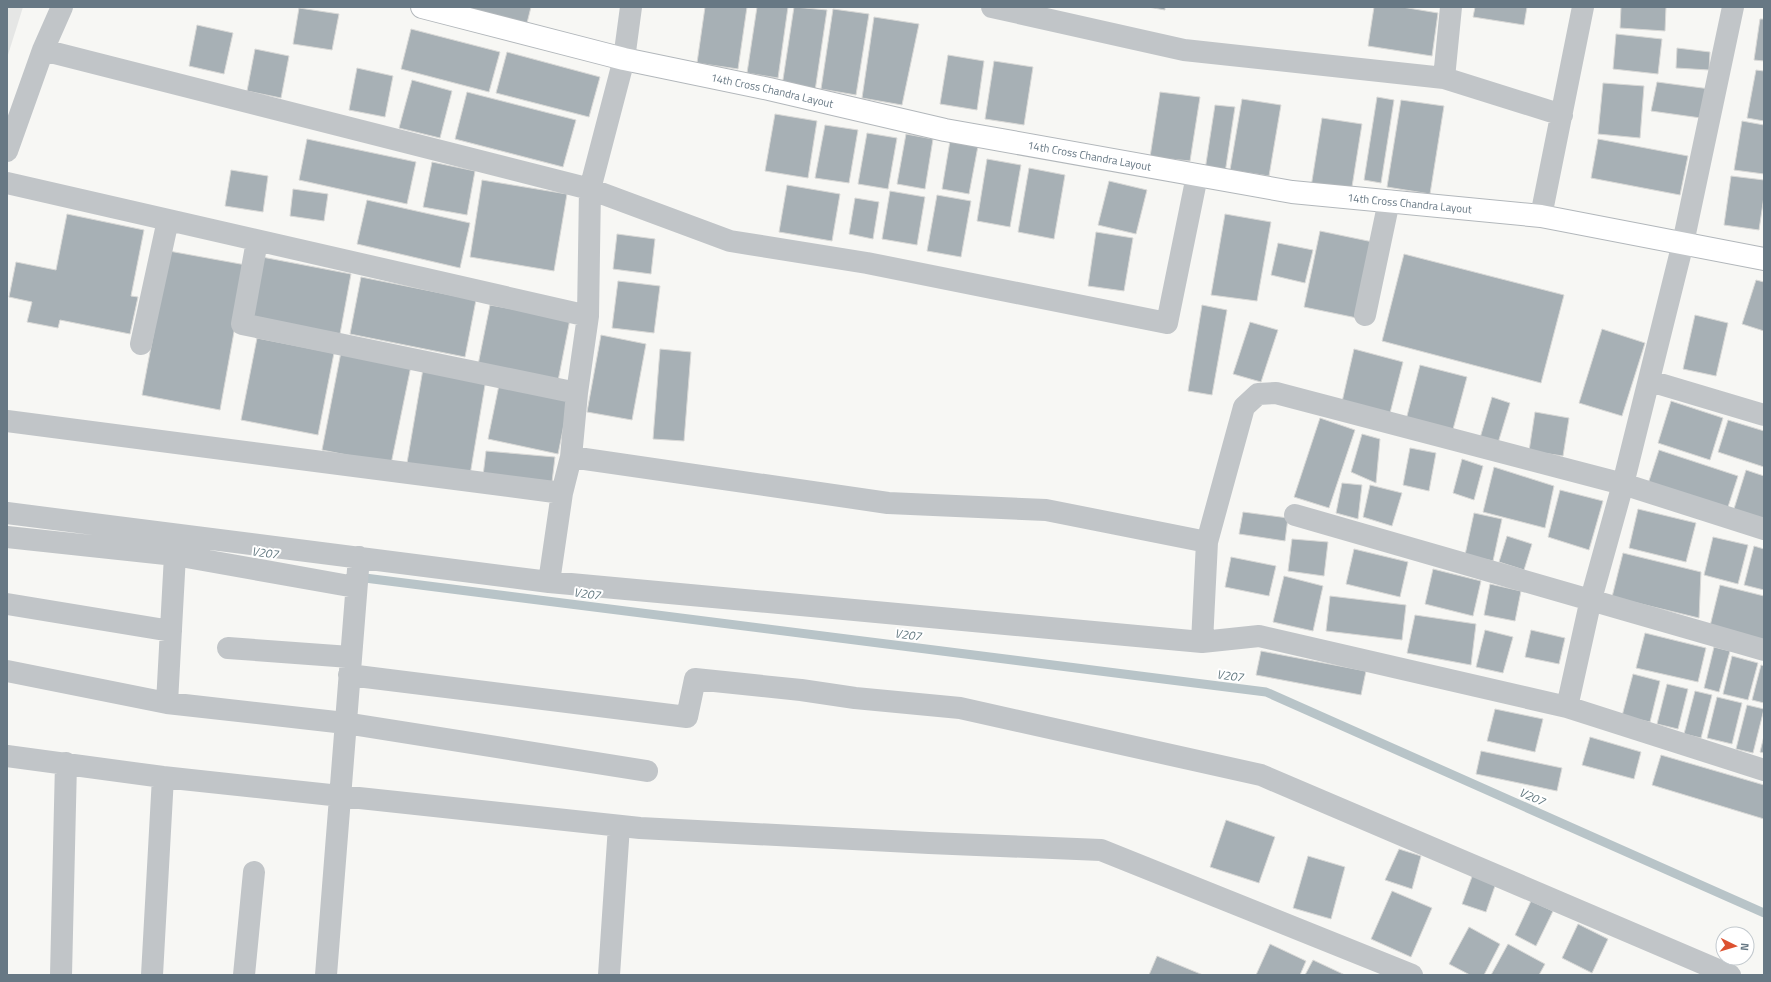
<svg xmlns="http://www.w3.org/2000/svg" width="1771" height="982" viewBox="0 0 1771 982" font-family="'Titillium Web',sans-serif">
<rect width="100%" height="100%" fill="#f7f7f4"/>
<!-- built -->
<path fill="#e5e6e5" d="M7 7H23L7 58Z"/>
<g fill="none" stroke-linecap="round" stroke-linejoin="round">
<!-- stream -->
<path stroke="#b8c4c8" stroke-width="9" d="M357 577 1266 692 1764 913"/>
</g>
<!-- building -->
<path fill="#a7b0b5" stroke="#d9d9d7" d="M450 7H531L526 27Z
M705 7H747L738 69 697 63Z
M757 7H788L778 78 747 73Z
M794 7 827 10 815 91 782 86Z
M1148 7H1165V10Z
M1374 7H1402L1438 13 1432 56 1368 46Z
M1475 7H1527L1524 25 1473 17Z
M1621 7H1666L1665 31 1620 28Z
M299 8 339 14 332 50 293 44Z
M833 9 869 14 856 95 821 89Z
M874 17 919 24 902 105 862 98Z
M1760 19H1764V61L1754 60Z
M197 25 233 33 224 74 189 66Z
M411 29 500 52 489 92 401 69Z
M1616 34 1662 39 1658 74 1613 69Z
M1677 48 1710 52 1709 70 1676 68Z
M255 49 289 56 281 98 247 91Z
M507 52 600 77 589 117 496 93Z
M948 55 984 61 977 110 940 104Z
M994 61 1033 67 1024 125 985 119Z
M357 68 393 76 385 117 349 110Z
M1756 70 1764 71V121L1747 118Z
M412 80 452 91 440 138 399 128Z
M1657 82 1710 89 1708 119 1651 111Z
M1603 83 1644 86 1640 138 1598 134Z
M467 92 576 120 563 167 455 139Z
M1160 92 1200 97 1190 161 1150 157Z
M1377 97 1394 100 1381 183 1364 180Z
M1242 99 1281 105 1269 176 1230 170Z
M1401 100 1444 106 1430 194 1387 187Z
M1215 105 1235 107 1225 173 1205 170Z
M775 114 817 121 808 178 765 171Z
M1322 118 1362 124 1351 193 1311 187Z
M1742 121 1764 125V174L1734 170Z
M825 125 858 130 849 183 815 178Z
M867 133 897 138 888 189 858 184Z
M906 134 933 139 925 189 897 184Z
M307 139 416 162 407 204 299 180Z
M1598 139 1688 156 1680 195 1591 178Z
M950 141 978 146 969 194 942 189Z
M987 159 1021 165 1010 227 977 221Z
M432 162 475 171 467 215 423 207Z
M1029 168 1065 175 1054 239 1018 232Z
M231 170 268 176 263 212 225 206Z
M1731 176 1764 180V196L1759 230 1724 225Z
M482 180 567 194 554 271 470 257Z
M1109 181 1147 190 1136 234 1098 225Z
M787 185 840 194 832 241 779 232Z
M293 189 328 194 324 221 290 216Z
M890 191 925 197 917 245 882 239Z
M937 195 971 201 961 257 927 251Z
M855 198 879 202 873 239 849 234Z
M367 200 470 223 460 268 357 244Z
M67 214 144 230 131 296 138 297 130 334 60 320 58 328 27 322 32 302 9 297 16 262 56 270Z
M1225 214 1271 222 1257 301 1211 295Z
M1320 231 1373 242 1357 318 1304 307Z
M1096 232 1133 238 1124 291 1088 286Z
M617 234 655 239 651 274 613 269Z
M1278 243 1313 250 1305 283 1271 275Z
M169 251 246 265 220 410 142 395Z
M1404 254 1564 295 1541 383 1382 341Z
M262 257 351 274 340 334 250 317Z
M361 277 476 300 465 357 350 334Z
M1756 280 1764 282V331L1742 324Z
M618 281 660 286 654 333 612 328Z
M490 305 570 319 558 381 478 365Z
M1202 305 1227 310 1212 395 1188 391Z
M1695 315 1728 323 1716 376 1683 369Z
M1250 322 1278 330 1261 382 1233 374Z
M1602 329 1645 343 1622 416 1579 403Z
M601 335 646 344 632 420 587 412Z
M257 338 334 353 318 435 241 420Z
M660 349 691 352 684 441 653 439Z
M1354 349 1403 362 1390 413 1342 402Z
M341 352 411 366 391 464 322 450Z
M1420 365 1467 377 1452 433 1406 420Z
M423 369 486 379 470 475 407 463Z
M499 385 569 400 558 454 488 439Z
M1492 397 1510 403 1498 443 1480 438Z
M1671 401 1723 418 1710 460 1658 443Z
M1535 412 1569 418 1563 456 1529 451Z
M1320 418 1355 430 1329 508 1294 497Z
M1728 420 1764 431V467L1718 452Z
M1362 434 1380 439 1376 483 1351 472Z
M1410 448 1436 453 1429 491 1403 485Z
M1659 450 1738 476 1727 510 1648 484Z
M486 451 555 457 552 482 483 476Z
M1462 459 1483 466 1474 500 1453 493Z
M1494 467 1554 486 1545 528 1483 512Z
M1746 470 1764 476V522L1733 512Z
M1342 483 1362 485 1358 519 1336 513Z
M1370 485 1402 493 1392 526 1363 517Z
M1560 490 1603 501 1589 550 1548 537Z
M1638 509 1696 523 1686 562 1629 548Z
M1243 512 1288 518 1285 541 1239 534Z
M1474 513 1502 519 1493 561 1465 555Z
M1507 536 1532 544 1524 570 1499 562Z
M1713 537 1748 545 1738 584 1704 575Z
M1292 539 1328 542 1324 576 1288 571Z
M1754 546 1764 549V590L1744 585Z
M1354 549 1408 562 1400 597 1346 584Z
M1623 553 1701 572 1699 618 1612 597Z
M1231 557 1276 566 1269 596 1225 587Z
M1433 569 1481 581 1473 616 1425 604Z
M1284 576 1323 586 1313 631 1273 622Z
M1490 584 1521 591 1515 621 1484 615Z
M1720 585 1764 596V640L1710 626Z
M1330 596 1406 605 1402 640 1326 631Z
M1415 615 1476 624 1471 665 1407 653Z
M1485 630 1513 637 1503 673 1476 667Z
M1531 630 1565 638 1559 664 1525 657Z
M1645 633 1706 648 1698 682 1636 668Z
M1714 647 1730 651 1719 692 1704 688Z
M1261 651 1366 671 1361 695 1256 675Z
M1732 656 1758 663 1748 700 1723 694Z
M1761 665 1764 666V703L1752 700Z
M1633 674 1660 681 1650 722 1622 716Z
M1667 684 1688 689 1678 729 1657 724Z
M1695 691 1712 695 1701 738 1684 734Z
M1717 697 1742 703 1732 744 1707 738Z
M1747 705 1764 709 1753 753 1736 749Z
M1495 709 1543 719 1535 752 1487 741Z
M1764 736V753L1760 752Z
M1590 737 1641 752 1634 779 1582 765Z
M1481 751 1562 768 1557 791 1476 774Z
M1661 755 1764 785V819L1652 785Z
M1226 820 1275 837 1259 883 1210 867Z
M1399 849 1421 856 1412 889 1385 880Z
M1308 856 1345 867 1331 919 1293 908Z
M1473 874 1496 883 1486 912 1462 904Z
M1392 891 1432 908 1411 957 1371 939Z
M1531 901 1553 911 1536 946 1515 935Z
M1578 924 1608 939 1592 973 1562 958Z
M1469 927 1500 944 1484 975H1470L1449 964Z
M1270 944 1306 961 1300 975H1256Z
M1508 944 1545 964 1539 975H1491Z
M1157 956 1203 975H1149Z
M1313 960 1345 975H1305Z"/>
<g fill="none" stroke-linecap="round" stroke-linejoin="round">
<!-- major casing -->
<g stroke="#b2b7bb" stroke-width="24">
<g id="major">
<path id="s1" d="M422 7 624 59 769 89 945 130 1292 192 1541 216 1764 259"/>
</g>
</g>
<!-- minor -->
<path stroke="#c1c5c8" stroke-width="22" d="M992 7 1184 50 1444 78 1562 115
M43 50 590 189 730 241 867 263 1167 323 1197 176
M1444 78 1451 7
M7 151 43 50 62 7
M7 183 588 316
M1541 216 1583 7
M257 241 242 324 577 393
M1365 315 1389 201
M141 344 168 220
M1650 381 1764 415
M7 421 562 493
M571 457 888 503 1046 510 1207 542
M7 513 549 582 1202 642 1259 636 1567 707 1591 599 1623 484 1683 243 1733 7
M1295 515 1764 650
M7 537 175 555 355 587
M549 582 562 493 571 457 577 393 588 316 590 189 624 59 631 7
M7 604 171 631
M1202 642 1207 542 1244 407 1258 394 1276 393 1623 484 1764 529
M228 648 350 657
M7 671 167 703 345 723 647 771
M349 675 687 717 695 679 801 690 855 698 960 708 1261 775 1730 975
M167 703 175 555
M1567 707 1764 770
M7 756 163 777 640 828 929 843 1101 850 1412 975
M61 975 66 763
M152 975 163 777
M244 975 254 872
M326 975 359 557
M609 975 619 826"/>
<!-- major -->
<use href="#major" stroke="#fff" stroke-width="22"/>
</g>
<g text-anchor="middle" stroke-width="4" stroke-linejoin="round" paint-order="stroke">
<!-- street labels -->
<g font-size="11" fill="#677884" stroke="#fff">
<text dy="4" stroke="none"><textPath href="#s1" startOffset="360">14th Cross Chandra Layout</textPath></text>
<text dy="4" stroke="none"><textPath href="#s1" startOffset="684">14th Cross Chandra Layout</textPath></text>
<text dy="4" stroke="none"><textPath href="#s1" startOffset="1008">14th Cross Chandra Layout</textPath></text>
</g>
<!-- water labels -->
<g font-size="12" font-style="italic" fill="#637980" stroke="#fff">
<text transform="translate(265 553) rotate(7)" y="4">V207</text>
<text transform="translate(587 594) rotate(7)" y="4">V207</text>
<text transform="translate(908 635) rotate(7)" y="4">V207</text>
<text transform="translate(1230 676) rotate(7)" y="4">V207</text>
<text transform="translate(1532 797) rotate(24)" y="4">V207</text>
</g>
</g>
<!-- border -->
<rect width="1771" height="982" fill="none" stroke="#677884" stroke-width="16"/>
<!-- north arrow -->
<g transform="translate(1735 946) rotate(95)"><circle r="19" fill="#ffffff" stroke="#c2c9ce"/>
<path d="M0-3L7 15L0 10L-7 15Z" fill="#dc5130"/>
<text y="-6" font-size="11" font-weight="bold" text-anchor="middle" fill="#677884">N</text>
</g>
</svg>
